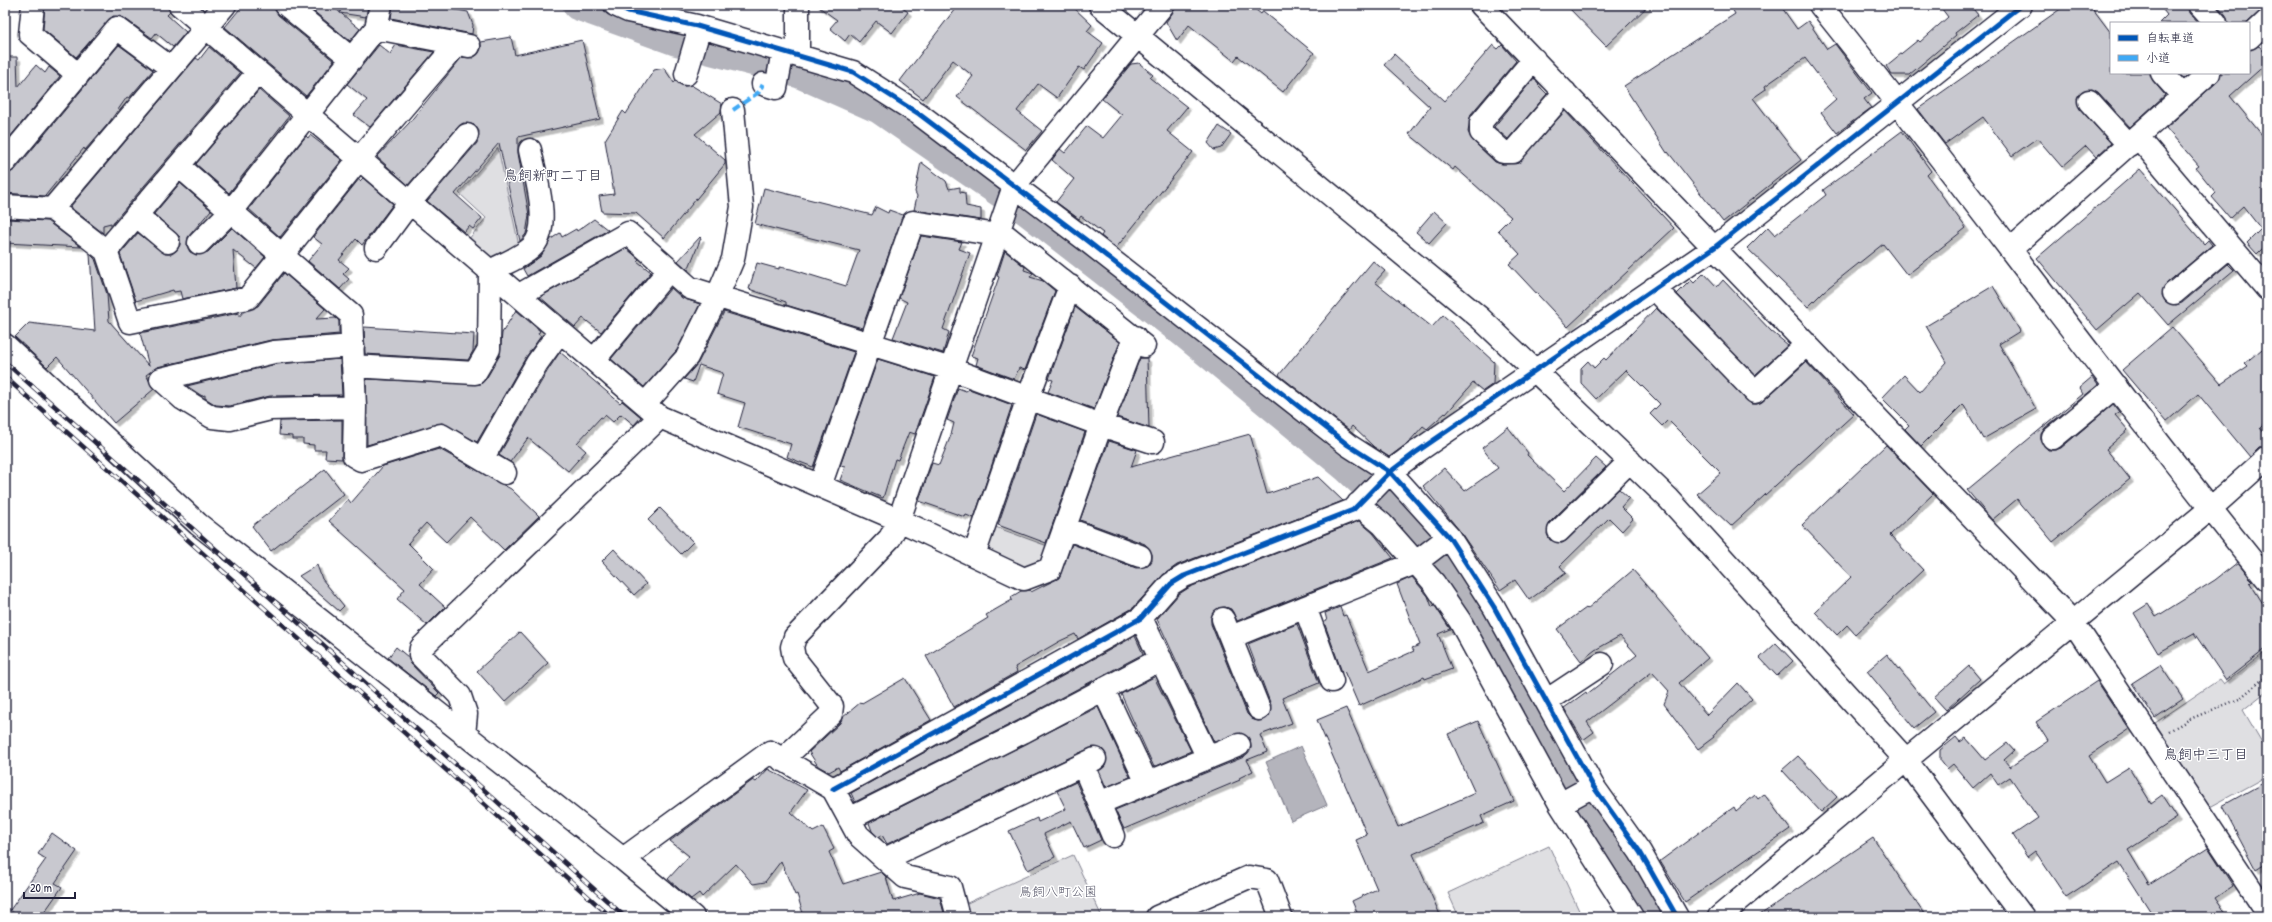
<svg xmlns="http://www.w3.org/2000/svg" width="2272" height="922" viewBox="0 0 2272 922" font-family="'Patrick Hand','Klee One',sans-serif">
<defs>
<filter id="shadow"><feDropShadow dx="3.5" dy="3.5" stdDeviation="0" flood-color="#0004"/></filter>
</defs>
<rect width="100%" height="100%" fill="#fff"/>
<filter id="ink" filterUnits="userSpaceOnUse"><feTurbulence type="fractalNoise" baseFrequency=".025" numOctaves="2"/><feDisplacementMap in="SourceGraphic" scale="8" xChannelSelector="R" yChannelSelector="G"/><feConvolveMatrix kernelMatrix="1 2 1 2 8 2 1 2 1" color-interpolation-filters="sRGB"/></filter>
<g filter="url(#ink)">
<!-- green -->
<path fill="#dfdfe2" stroke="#80808e" d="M498 148 519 246 492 259 468 240 486 218 459 193Z
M990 525 1053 548 1049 560 1027 571 990 553 984 543Z
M2267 651V691L2243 710 2267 751V776L2210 807 2155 723 2220 679 2224 684Z
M1549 846 1582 917H1459L1448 893Z
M1073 855 1102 917H969L965 904Z"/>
<!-- water -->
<path fill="#b4b4bc" stroke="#7a7a88" d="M1301 746 1327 805 1291 821 1266 762Z"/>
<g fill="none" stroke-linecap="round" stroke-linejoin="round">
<!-- river -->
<path stroke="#b4b4bc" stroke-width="31" d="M578 5 675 40 800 73 879 108 1028 211 1185 333 1347 467 1386 504 1438 562 1478 623 1564 779 1650 917"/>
</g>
<!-- building -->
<path fill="#c8c8cf" stroke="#22223b" filter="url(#shadow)" d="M45 5H168L170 12 167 15 186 32 173 47 156 33 152 38 124 18 113 16 76 57 43 29Z
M243 5H274L278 15 334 61 306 96 225 27Z
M306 5H331L360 29 350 41Z
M341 5H368L366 17 340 13Z
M393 5H430L468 12 473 25 472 34 391 18Z
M816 5H899L908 12 892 33 876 21 859 42 850 34 845 41 830 28 837 20Z
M958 5H1071L1092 25 1087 31 1103 43 1084 70 1079 67 1057 98 1038 84 1017 111 1042 131 1026 150 957 97 973 76 953 60 923 99 900 81Z
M1178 5H1250L1261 14 1263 11 1314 53 1283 92 1238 56 1234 61 1189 25 1177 41 1166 22Z
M1566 5H1649L1606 46Z
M1730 5H1780L1797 29 1808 21 1827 49 1835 44 1872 93 1864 99 1871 108 1837 133 1821 112 1836 99 1805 58 1765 86 1766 89 1753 98 1801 160 1723 222 1668 152 1667 153 1624 86 1735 14Z
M1939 5H1970L1978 15 1955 33 1956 35 1909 75H1892L1886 66 1918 40 1920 42 1948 17Z
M2066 5H2090L2111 33V73H2150L2153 81 2165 95 2130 127 2098 92 2092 89 2081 92 2077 98 2080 109 2111 143 2096 157 2086 146 2062 167 2037 138 2012 156 1983 117 1945 144 1918 109Z
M2159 5H2188L2190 13 2199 23H2159L2167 15Z
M2217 5H2267V9L2259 12 2247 23H2228L2226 15Z
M511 37 515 55 582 40 600 119 518 137V153L529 215 526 234 520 241 499 143 455 194 482 218 473 229 469 226 464 232 427 201 477 143 479 131 475 125 463 123 458 127 408 185 377 157 409 123 462 57 473 58 478 54 481 49V42Z
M119 45 153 70 129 98 127 97 108 124 85 150 84 148 45 196 5 193V174L15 170Z
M379 45 390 54 396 45 434 52 370 127 354 115 367 100 347 84Z
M1493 45 1498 49 1502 45 1516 61 1471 114 1468 132 1473 141 1495 162 1503 164 1518 163 1565 111 1674 228 1568 327 1509 264 1520 254 1498 230 1511 217 1455 167 1453 170 1409 134 1430 107 1384 65 1394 54 1444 101Z
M2259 46 2267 55V63L2230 96 2267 141V244L2257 254 2247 243 2261 229 2243 206 2230 218 2212 197 2216 193 2196 168 2199 166 2166 128 2217 82 2221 73H2249V50Z
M209 47 240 73 111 225V223L103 225V233L70 207 196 58 199 60Z
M5 57H17L18 87 36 65 45 73 49 67 60 76 10 137 5 133Z
M1139 63 1153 75 1150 78 1187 107 1167 131 1193 152 1116 248 1101 236 1103 233 1081 216 1079 219 1056 202 1074 179 1052 160 1060 149 1065 153 1087 126 1103 138 1122 115 1102 99 1131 64Z
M664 68 674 83 676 80 683 86 691 85 722 104 721 112 695 134 725 160V164L664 238 636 213 602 212 599 196 614 194 605 140 623 111 626 114 654 70Z
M2179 73H2190L2184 79Z
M1534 78 1539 84 1538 85 1547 94 1508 139 1494 127Z
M259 90 289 116 229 193 196 164Z
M1219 126 1231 134 1221 148 1214 150 1208 143Z
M1902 131 1931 171 1927 175 1966 228 1907 275 1883 244 1824 291 1808 307 1747 248 1768 227 1775 235 1826 195 1823 190Z
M310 135 342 160 280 237 249 209 306 136 308 138Z
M921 162 946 181 949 189 960 187V192L965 193 966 206 981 209V220L914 210 917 196 915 192Z
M2140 169 2204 244 2208 240 2212 245 2166 284 2162 295 2165 301 2176 305 2182 303 2228 264 2234 270 2168 325 2140 293 2097 330 2037 258Z
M363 178 393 204 362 245 356 239 339 260 349 268 343 274 349 279 340 289 308 261 322 244 313 237 359 179 360 181Z
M180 183 211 210 188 237 187 246 190 252 196 255 208 252 232 228 265 257 256 268 233 250 236 288 182 299 180 291 174 292 173 290 136 301 120 254 138 233 165 254H172L177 250 180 245V237L154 214Z
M764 188 872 215 876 207 888 213 889 210 903 215 862 328 786 305V302L749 289 757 263 779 269V267L791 269 846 286 859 250 755 224Z
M1434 211 1447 223 1429 243 1416 232Z
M6 219 47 221 81 247 5 243Z
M594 219 608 230 527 276 523 269 541 256 551 239 560 233 562 237 576 229 577 231Z
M921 236 962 242 959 249 970 253 943 329 949 332 943 353 893 338 907 302 899 298Z
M700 237 701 238 688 270 678 261Z
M626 248 639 259 637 261 651 272 601 332 583 318 575 327 540 297Z
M1005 251 1025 267 1024 270 1033 273 1030 277 1043 281 1055 291 1025 370 1019 368 1014 379 976 365 978 358 971 356 999 277 997 276Z
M90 254 95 259 107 294 109 321 149 366 140 333 239 313V317L243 312 258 306 284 273 325 309 316 319 336 318 339 321V334L271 340 157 367 146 375 154 389 114 423 57 357 47 367 15 337 29 323 95 331Z
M1373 261 1385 271 1375 282 1432 327 1443 315 1494 362 1493 384 1483 391 1473 383 1446 414 1445 413 1427 429 1423 426 1408 443 1389 457 1374 447 1352 426 1349 430 1279 375Z
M1704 273 1717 287 1723 280 1771 331 1788 345 1755 375 1677 294 1691 280 1694 283Z
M1993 286 2020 331 1999 344 2036 409 1983 439 1963 404 1921 446 1905 429 1909 425 1882 398 1904 375 1920 392 1947 362 1926 326Z
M671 288 682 298 700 304 677 350 644 387 611 359Z
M1075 307 1120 342 1094 409 1048 392 1053 380 1049 379Z
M1656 308 1751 404H1757L1763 401 1806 362 1854 414 1731 526 1697 494 1721 473 1668 420 1662 426 1650 414 1660 404 1626 370 1596 399 1581 383V368L1588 361 1594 368 1604 358 1606 360Z
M516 310 540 331 538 334 541 336 526 357 477 442 442 423 367 445 366 379 481 384 486 379 500 355 502 333Z
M724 312 854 352 813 467 787 457 791 444 738 427 745 403 717 394 723 373 699 365 693 382 684 379 698 363Z
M364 327 474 334 473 351 468 360 365 354Z
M2172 327 2221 384 2248 366 2245 363 2267 345V421L2260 428 2267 436V446L2259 448 2250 457 2198 394 2166 422 2122 370Z
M560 352 620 403 622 401 641 417 634 425 621 414 613 422 605 415 603 418 601 417 577 443 586 451 568 471 528 438 510 462 499 455 548 370Z
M1140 358H1147L1149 428 1117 417Z
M340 359 342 395 270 396 229 406 216 405 205 398V395L202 396 187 386 276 364Z
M878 359 935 377 915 434 909 432 898 460 895 459 883 498 840 480 845 467 840 466Z
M2092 377 2098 385 2045 428 2041 434V440L2048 450H2055L2061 448 2113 404 2119 412 2115 415 2128 430 2106 449 2130 479 2053 542 2017 499 1992 520 1967 490 2083 394 2079 388Z
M958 388 966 391 969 389 1012 405 974 518 966 515 965 517 919 501 932 463 939 465 951 435 954 423 947 420Z
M1036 414 1085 432 1046 543 998 525Z
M342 420V459L325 458 326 450H314V445L303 444V439H292V436L279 435 280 421Z
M1508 427 1528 453 1527 455 1564 491 1596 458 1606 467 1550 522 1547 534 1550 540 1562 543 1567 540 1619 489 1629 498 1621 507 1633 519 1622 531 1609 518 1560 566 1566 573 1529 600 1515 580 1500 590 1459 530 1423 486 1444 468 1465 491 1498 468 1482 448Z
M1250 434 1267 494 1318 477 1343 501 1177 565 1162 576 1133 608 1078 639 1075 634 1060 641 1015 667 1017 672 954 707 926 656 988 618 986 615 1012 600 1011 597 1021 591 1030 590 1031 592 1059 578 1072 544 1136 568 1148 566 1152 561V554L1145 544 1080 520 1109 441 1137 450 1131 467Z
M1886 445 1933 494 1890 535 1923 570 1855 634 1847 625 1837 635 1815 612 1851 577 1802 525Z
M439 449 511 489 539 516 504 550 470 517 446 542 426 523 408 543 434 569 420 584 445 607 427 625 397 599 405 589 329 521 348 499 351 503 383 466Z
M325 469 344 494 271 551 252 526Z
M660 508 693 542 681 554 648 520Z
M1359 521 1373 533 1393 558 1237 621 1231 609 1225 607 1218 608 1211 617V624L1247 714 1252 719 1258 721 1264 720 1269 716 1271 705 1248 644 1297 624 1319 683 1282 698 1292 723 1260 735 1267 752 1247 760 1253 771 1239 778 1240 780 1124 829 1115 810 1244 757 1251 747 1250 740 1241 733 1214 742 1157 619 1179 594 1190 587Z
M614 549 646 584 634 595 602 561Z
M2238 562 2252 581 2250 583 2267 610V648L2226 680 2194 633 2158 653 2134 613 2148 604 2156 617 2215 580Z
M317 565 322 579 344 606 339 611 299 576Z
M1633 570 1708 658 1679 683 1707 715 1738 683 1752 699 1713 735 1714 737 1698 749 1664 704 1669 691 1652 672 1587 722 1594 732 1583 740 1564 708 1586 692 1587 694 1637 655 1620 636 1595 650 1581 661 1557 629 1586 608 1587 609Z
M1412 577 1428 596 1432 607 1435 606 1450 629 1438 634 1452 669 1425 679 1424 677 1359 706 1344 671 1342 672 1324 622 1327 621 1325 613 1340 607 1343 616 1346 615 1369 671 1414 651 1412 648 1420 645 1397 584Z
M520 632 548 663 505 702 477 671Z
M1135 636 1143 654 1017 721 855 802 851 793Z
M1776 643 1793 661 1777 676 1760 658Z
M396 647 408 657 411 664 439 693 436 696 388 658Z
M1887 654 1934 712 1914 728 1867 671Z
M2160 665 2183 699 2155 718 2132 683Z
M1969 666 1980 679 1946 710 1934 697Z
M1154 677 1191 751 1154 767 1121 694Z
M905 678 931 720 840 771 838 767 829 772 818 766 809 752 840 723 842 718 861 702 862 703Z
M2097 681 2129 729 2089 756 2105 782 2129 767 2151 803 2162 795 2177 818 2128 850 2149 885 2208 847 2233 886 2215 898 2228 917H2154L2119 862 2066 897 2035 851 2027 857 2013 835 2038 818 2010 777 1998 785 1990 773 1973 788 1953 764 1947 769 1940 760V750L1956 737 1960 742 1966 738 1985 760 2007 743 2014 751 2004 760 2010 767 2048 741 2036 722Z
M1098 707 1130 777 1106 787 1099 771 1105 766 1106 754 1102 749 1090 748 887 844 882 835 878 837 872 831 869 823Z
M1346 708 1398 827 1475 793 1448 734 1478 721 1514 801 1481 816 1484 823 1413 854 1441 917H1359L1352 901 1377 889 1356 840 1367 835 1317 720Z
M1798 756 1837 797 1821 812 1782 770Z
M768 769 807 790 791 812 813 832 823 827 834 849 829 852 843 884 881 872 886 877 893 901 920 893 940 898 945 917H804L797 894 795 895 781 861 765 882 753 884 736 864 702 897 699 893 691 899 679 889 668 879 689 856 670 841 753 780 756 782Z
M2267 781V863L2256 870 2222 806Z
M1076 782 1101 840 1084 848 1071 821 1044 834 1055 857 1028 870 1009 831 1037 818 1038 822 1066 809 1057 791Z
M1764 794 1790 829 1685 902 1660 861 1734 807 1736 811 1755 795 1758 799Z
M52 833 77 851 55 883 62 887 41 917H19L10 910 46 859 38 854Z
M1873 838 1926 917H1757Z"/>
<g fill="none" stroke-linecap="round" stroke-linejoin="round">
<!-- minor casing -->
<g stroke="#22223b" stroke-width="25">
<path id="minor" d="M33 5 30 34 78 75
M180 5 660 417 899 520 1024 579 1050 569 1101 425 1135 337
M286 5 352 59
M615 5 628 11 697 26 853 72 919 114 1086 240 1348 445 1390 472 1449 537 1494 607 1593 786 1640 852 1677 917
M1100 5 1480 318 1668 498 1906 760 2023 917
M1481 5 2073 622 2267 913
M1820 5C1972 194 2114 391 2267 579
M2200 5 2216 23
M376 28 469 46
M2249 38 2267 21
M798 55V5
M1534 59 1481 122V132L1503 152H1513L1565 92
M2162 73 2183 96
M686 74 700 27
M763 84 776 88 783 51
M2089 101 2129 145
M2138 137 2267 289
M5 162 117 28 171 68
M179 166 351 315 355 407 354 456 361 460 441 435 505 473
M5 206 52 209 106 251 130 322 248 298 359 159 457 44
M52 209 225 5
M136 215 168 242
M1000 231 1144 346
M199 243 231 211 376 28 381 5
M376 248 410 202 467 135
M2011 249 2209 73
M106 251 258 72
M1654 288 1755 392 1807 344
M2174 293 2230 246
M519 295 628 233 690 288 951 369 1101 425 1153 442
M5 345 198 524 623 859 693 917
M594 360 669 270
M353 366 475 373 489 349 490 271C503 264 520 258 531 248 553 229 535 175 530 150
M161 379 183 399 212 417 230 419 270 409 355 407
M161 379 274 352 353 346
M645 404 687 357 717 297 733 259 742 207 733 110
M2053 438 2116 386
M482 459 537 363 560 331
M820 486 913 222 998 235
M1358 504 1382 524 1434 583 1460 621 1560 804 1632 917
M1065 528 1140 556
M1559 531 1630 461
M974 555 1028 398 1070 286
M1305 607 1332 681
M1141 618 1208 758
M1223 619 1259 709
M1231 637 1415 563 1449 537
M1103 689 1147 783
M1546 701 1602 664
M464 735 466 714 460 696 420 655 421 648 660 417
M782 760 831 714 832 706 794 658 792 647 795 637 890 538 899 520 1014 186 1163 5
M1083 765 1113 836
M833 789 1141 618 1171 584 1184 576 1353 510 1390 472 1415 453 1715 247 2021 5
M1099 803 1239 745
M1560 804 1593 786
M849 819 1023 732 1161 659
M623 859 770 752 833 789 858 835 905 877 950 887 958 917
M885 859 1095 759
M1157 917 1249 877 1267 880 1281 917
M1719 917 1906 760 2210 509 2267 458"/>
</g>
<!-- path -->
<path stroke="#22223b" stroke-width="2.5" stroke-dasharray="1 3" stroke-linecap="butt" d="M2169 731 2190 719 2239 699 2267 676"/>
<!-- minor -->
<use href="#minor" stroke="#fff" stroke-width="22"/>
<!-- rail casing -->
<g stroke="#22223b" stroke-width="4.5">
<path id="rail" d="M5 362 309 632 625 917
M5 377 611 917"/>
</g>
<!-- rail -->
<use href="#rail" stroke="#fff" stroke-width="3" stroke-dasharray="9" stroke-linecap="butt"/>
<!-- quiet -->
<path stroke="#3fa9f5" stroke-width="4" stroke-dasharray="8 4" stroke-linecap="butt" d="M733 110 759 92 763 84"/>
<!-- cycleway casing -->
<g stroke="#fff" stroke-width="8">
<path id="cycleway" d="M615 5 628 11 697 26 853 72 919 114 1086 240 1348 445 1390 472 1449 537 1494 607 1593 786 1640 852 1677 917
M833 789 1141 618 1171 584 1184 576 1353 510 1390 472 1415 453 1715 247 2021 5"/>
</g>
<!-- cycleway -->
<use href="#cycleway" stroke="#0057b8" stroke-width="5"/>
</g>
</g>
<g text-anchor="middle" stroke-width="3" stroke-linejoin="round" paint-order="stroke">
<!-- park labels -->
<g font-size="13" fill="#5b5b6d" stroke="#fff">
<text x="1058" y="896">鳥飼八町公園</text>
</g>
<!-- neighbourhood labels -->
<g font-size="14" fill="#22223b" stroke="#fff">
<text x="553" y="180">鳥飼新町二丁目</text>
<text x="2206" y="759">鳥飼中三丁目</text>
</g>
</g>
<!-- margin -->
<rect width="2272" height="922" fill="none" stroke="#fff" stroke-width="20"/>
<rect x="10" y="10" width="2252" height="902" fill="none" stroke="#22223b" stroke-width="1.5" filter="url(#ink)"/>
<!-- legend -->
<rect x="2110" y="22" width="140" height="52" fill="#ffffff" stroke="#a7a7b1"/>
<rect x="2118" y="35" width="20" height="6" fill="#0057b8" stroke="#a7a7b1"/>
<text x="2146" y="42" font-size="12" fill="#22223b">自転車道</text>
<rect x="2118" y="55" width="20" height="6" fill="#3fa9f5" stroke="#a7a7b1"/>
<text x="2146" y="62" font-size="12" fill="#22223b">小道</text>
<!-- scale -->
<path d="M24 892v6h51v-6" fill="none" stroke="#22223b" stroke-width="2"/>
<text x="30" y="892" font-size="12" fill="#22223b" stroke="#ffffff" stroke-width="3" paint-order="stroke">20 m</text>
</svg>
